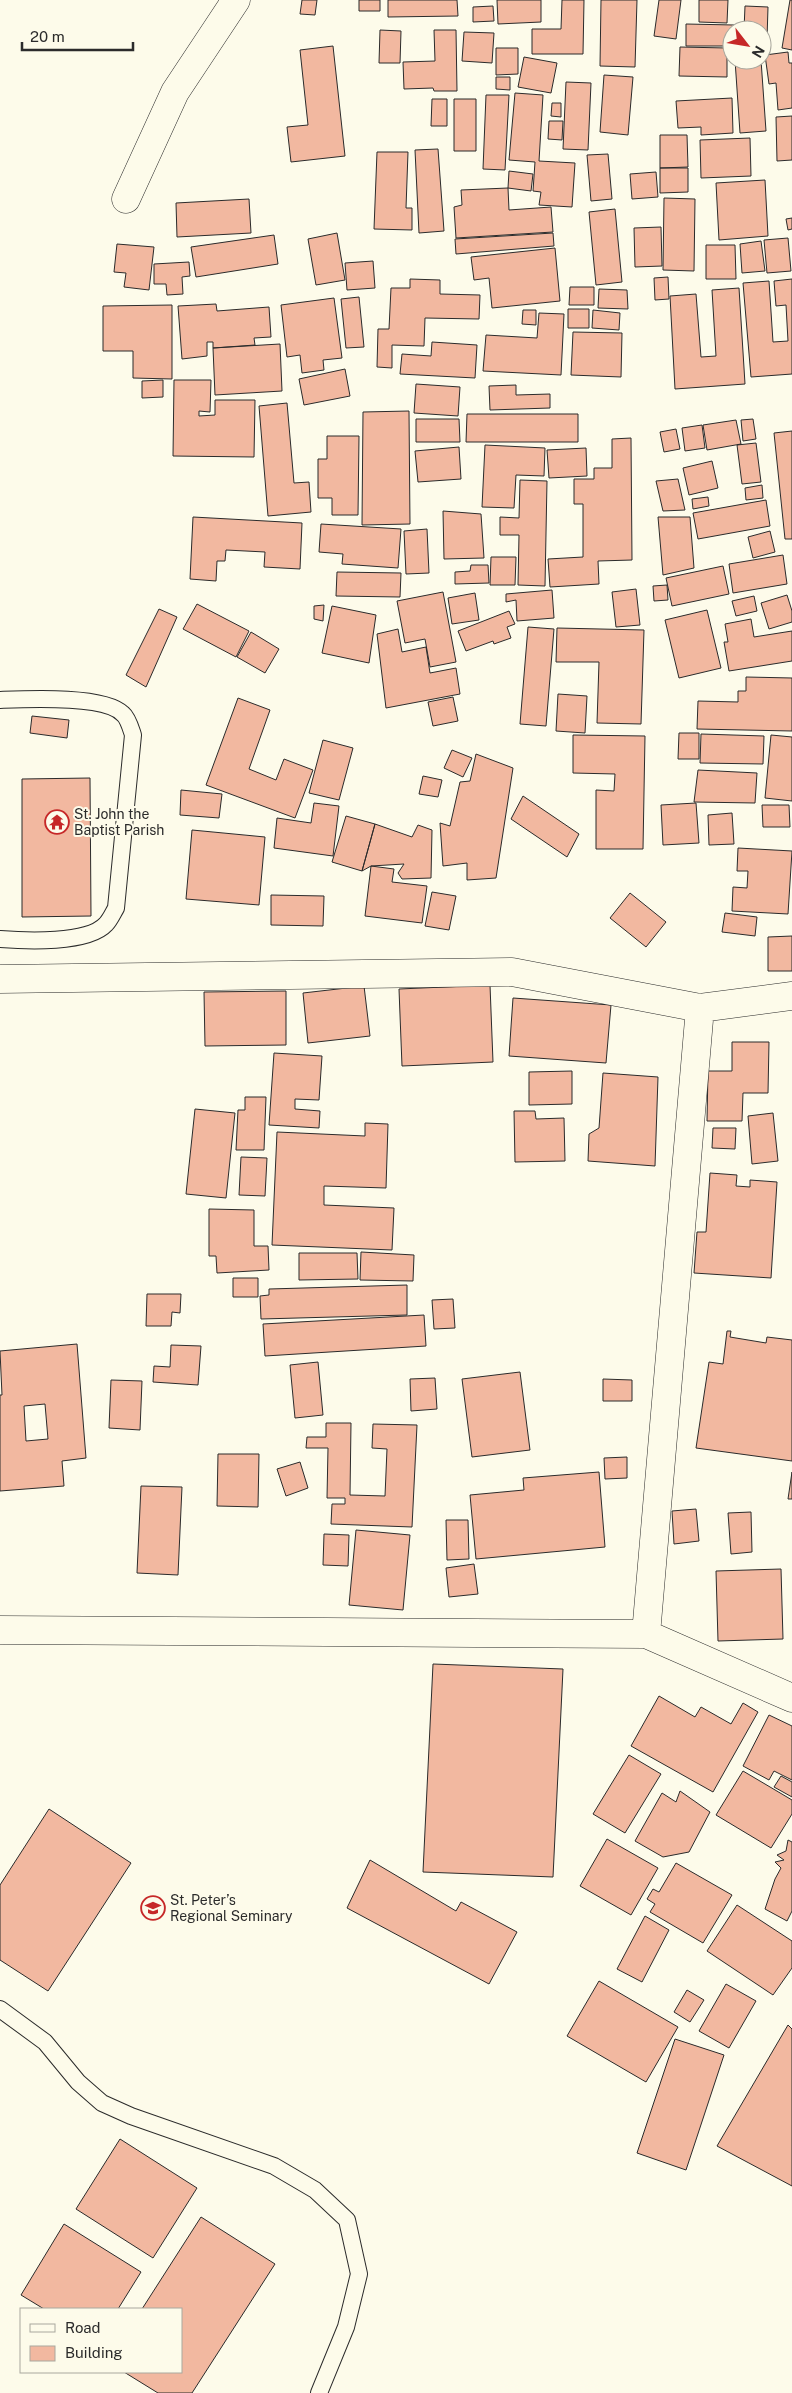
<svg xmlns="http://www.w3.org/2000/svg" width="792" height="2393" viewBox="0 0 792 2393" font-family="'Public Sans',sans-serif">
<rect width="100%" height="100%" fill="#fdfbea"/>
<!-- building -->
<path fill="#f2b8a0" stroke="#2b2b2b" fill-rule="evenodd" d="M302 0H317L315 15 300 14Z
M359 0H380V11H359Z
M388 0H457L458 16 388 17Z
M497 0H541V22L498 24Z
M562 0H584L583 54H532V29H561Z
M601 0H637L635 67 600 66Z
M659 0H681L676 39 654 36Z
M699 0H728L727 23 699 22Z
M790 0H792V50L782 48Z
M493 6 494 21 473 22V7Z
M745 6 768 7 767 39 762 38V30H744Z
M686 24 734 25V30H732V46H686Z
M380 30 401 31 400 63H379Z
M434 30H456L457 91H434L433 88 404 89 403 62 435 61Z
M464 32 494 33 492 63 462 61Z
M333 46 345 156 291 162 287 127 308 125 300 50Z
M680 47 727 48V77L679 76Z
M496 48H518V74L496 75Z
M788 52 789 63H792V108L778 110 776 83 769 84 765 55Z
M524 57 557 63 551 93 518 87Z
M735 60H761L766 131 740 133Z
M604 75 633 77 628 135 600 132Z
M496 77H510V90L496 89Z
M566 82 591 83 588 150 563 149Z
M515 93 543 95 539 161 575 163 572 207 539 205 541 192 533 191 535 162 509 160Z
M486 95H509L505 170 483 169Z
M732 98 733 133 701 135V127L678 128 676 101Z
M432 99H447V126H431Z
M454 99H476V151H454Z
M552 103H561V117L551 116Z
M792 116V160L777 161 776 117Z
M549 121H563L562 140 548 139Z
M660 135H687L688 167 660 168Z
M750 138 751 176 701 178 700 140Z
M438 149 444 231 419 233 415 150Z
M377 152H408L406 208H412V230L374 229Z
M608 154 612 199 591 201 587 155Z
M660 168H688V192L660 193Z
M509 171 533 174 531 191 508 188Z
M656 172 658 197 632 199 630 174Z
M765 180 768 236 719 240 716 183Z
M508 188 509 210 551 207 553 232 456 238 454 207 462 205 461 190Z
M664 198 695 199 694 271 663 270Z
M249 199 251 233 177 237 176 203Z
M615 209 622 282 596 285 589 212Z
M792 218V229L788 230 786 219Z
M661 227 662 266 635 267 634 228Z
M337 233 345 280 316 285 308 239Z
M553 233 554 246 456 254 455 239Z
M274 235 278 264 196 277 191 247Z
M788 238 791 271 767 273 764 240Z
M761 241 765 271 742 273 740 244Z
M117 244 154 247 149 290 124 287 126 273 114 272Z
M706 245H735L736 279H706Z
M555 248 560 301 492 308 489 278 474 280 471 257Z
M373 261 375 288 347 290 345 263Z
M189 262 190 276 182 277 183 294 167 295 166 284H154V264Z
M668 277 669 299 655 300 654 278Z
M410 279 440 280V294L480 295 479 319 425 318 424 346 392 345V368L377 367 378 329H389L391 288H410Z
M792 279V374L751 377 743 283 769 281 773 342 788 341 786 305 776 306 774 281Z
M570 287H594V305H569Z
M739 288 745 384 675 389 670 296 696 294 701 357 716 356 712 290Z
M599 289 627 290 628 309 598 308Z
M359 297 364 347 346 348 341 299Z
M334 298 342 358 323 360 324 370 302 373 300 355 287 357 281 305Z
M216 304 217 311 269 307 271 337 254 338 255 345 213 348V342H207V356L182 359 178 306Z
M172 305V379L133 378V351H103V306Z
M568 309H589V328H568Z
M523 310H536V325L522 324Z
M593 310 620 313 619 330 592 328Z
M539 313 564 314 561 375 483 371 486 335 537 338Z
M573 332 622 333 621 377 571 375Z
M432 342 477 345 475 378 400 374 402 354 431 356Z
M280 344 282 391 215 395 213 348Z
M345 369 350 396 304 405 299 379Z
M163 380V397L142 398V381Z
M174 380H211L210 412 199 411V416L215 415V400H255L254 457 173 456Z
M416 384 460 387 458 416 414 413Z
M516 385V395L550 394V408L490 410 489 386Z
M287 403 294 483 309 482 311 512 268 516 259 406Z
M409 411 410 524 362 525 363 412Z
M467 414H578V442H466Z
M416 419H459L460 442H416Z
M753 419 756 439 743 441 741 420Z
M736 420 741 444 707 450 703 425Z
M702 425 705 448 685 451 682 428Z
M676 429 680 449 664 452 660 432Z
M792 431V539H785L774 433Z
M327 436H359L358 515H332V498H318V459H327Z
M631 438 632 560 598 561 599 584 550 587 548 559 583 557V504H574V479H594V468H612V439Z
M756 443 761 482 742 484 737 445Z
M485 445 545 448 544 476 516 475 514 508 482 507Z
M459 447 461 479 418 482 415 451Z
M586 448 587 476 549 478 547 450Z
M712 461 718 488 689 495 683 468Z
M678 479 685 510 663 511 656 481Z
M520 480 547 481 545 586 518 585 519 535H500V517L519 518Z
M762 485 763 498 746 500 745 488Z
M708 497 709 506 693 509 692 499Z
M766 500 770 526 698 539 693 513Z
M443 511 481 514 484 558 444 559Z
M193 517 302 523 300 569 264 567 265 552 226 550 225 561H217L216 581 190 579Z
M658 517H690L694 568 663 575Z
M321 524 401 529 398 568 342 564 343 554 319 552Z
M427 529 429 573 406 574 404 531Z
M770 531 775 552 753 558 748 537Z
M783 555 787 584 733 593 729 564Z
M491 557H516L515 585H490Z
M471 565H488L489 583 455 584V572L470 571Z
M723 566 729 594 672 606 666 578Z
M337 572 401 573 400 597 336 596Z
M667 585 668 600 654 601 653 586Z
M636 589 640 625 616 627 612 592Z
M552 590 554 618 517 621 516 600 506 602V594Z
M443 592 456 662 430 667 425 639 405 643 397 601Z
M475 593 479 620 452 624 448 598Z
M787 595 792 611V622L769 629 761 603Z
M754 596 757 611 736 616 732 601Z
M197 604 249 631 236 657 183 629Z
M324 605 323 621 314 619V606Z
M332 606 376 615 369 663 322 653Z
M159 609 177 617 146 687 126 675Z
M707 610 721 668 679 678 665 620Z
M509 611 515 624 507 627 511 638 494 644 493 641 466 651 458 631Z
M751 619 754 637 792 631V661L729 671 724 642H728L725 624Z
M528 627 554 629 546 726 520 724Z
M557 628 644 630 641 724 597 723 599 662H556Z
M398 629 402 652 426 647 430 673 456 668 460 694 386 708 377 634Z
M251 632 279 649 265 673 237 657Z
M746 677 792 678V731L697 729 698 701 738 702V691H746Z
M558 694 587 696 585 733 556 731Z
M453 697 458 721 433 726 428 702Z
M238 698 270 710 249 769 276 780 284 759 313 770 295 818 206 785Z
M32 716 69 720 67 738 30 733Z
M679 733H699V759H678Z
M701 734 764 736 763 764 700 763Z
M573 735 645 736 643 849H596V790L614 791 615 774 573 773Z
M771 735 792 737V801L765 798Z
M323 740 353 748 339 800 309 793Z
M452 750 472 758 463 777 444 768Z
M476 754 513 768 496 878 467 880V863L443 866 440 823 450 826 460 782 470 781Z
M698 770 757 773 755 803 694 802Z
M423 776 442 780 438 797 419 794Z
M90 778 91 916 22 917V779Z
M181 790 222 794 219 818 180 815Z
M523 796 579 834 567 857 511 819Z
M314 803 339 806 333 856 274 848 277 818 311 823Z
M696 803 699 843 663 845 661 805Z
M762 805H789L790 827H763Z
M732 813 734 844 709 845 708 815Z
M346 816 375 824 362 871 332 862Z
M375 824 412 837 418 825 432 830 431 878 402 879 398 873 404 864 371 866 362 871Z
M192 830 265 837 259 905 186 899Z
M738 848 792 851 788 914 732 911 733 887 747 888 748 871H737Z
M371 866 394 869 392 882 427 886 422 923 365 916Z
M432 892 456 896 449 930 425 926Z
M630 893 666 922 646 947 610 918Z
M271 895 324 896 323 926 271 925Z
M725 913 757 917 755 936 722 932Z
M792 936V971H768V937Z
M490 985 493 1062 402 1066 399 989Z
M364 986 370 1036 308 1043 303 993Z
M286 991V1045L205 1046 204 992Z
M513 998 611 1005 606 1063 509 1056Z
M732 1042H769L768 1093H743L742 1121H707L708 1071H732Z
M274 1053 322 1056 319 1100 295 1099V1109L320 1111 319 1128 269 1125Z
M572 1071V1104L529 1105V1072Z
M603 1073 658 1077 655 1166 588 1161 589 1134 599 1128Z
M245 1097H266L264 1150H236L238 1110H245Z
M195 1109 235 1113 226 1198 186 1194Z
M514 1111H535L536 1119 564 1118 565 1161 515 1162Z
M773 1113 778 1161 752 1164 748 1116Z
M365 1123 388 1124 386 1188 324 1186V1205L394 1208 392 1250 272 1245 277 1132 365 1136Z
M713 1128H736L735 1149 712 1148Z
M241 1157 267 1158 265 1196 239 1195Z
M710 1173 737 1175 736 1186 750 1187V1180L777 1182 771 1278 694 1273 697 1232H706Z
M209 1209 254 1210V1246H268L269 1270 217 1273 216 1256H209Z
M361 1252 414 1255 413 1281 360 1280Z
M299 1253H357L358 1279 299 1280Z
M233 1278H258V1297H233Z
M407 1285V1315L261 1319 260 1296 269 1295V1289Z
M147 1294H181L180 1313 172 1312 171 1326H146Z
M453 1299 455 1328 434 1329 432 1300Z
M424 1315 426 1346 265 1356 263 1324Z
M727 1331H731L730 1337 766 1343 767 1337 792 1340V1461L696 1448 709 1362 723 1364Z
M77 1344 86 1458 62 1461 64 1486 0 1491V1395H2L0 1351ZM45 1404 48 1439 26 1441 24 1406Z
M171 1345 201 1346 198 1385 153 1382 154 1366 170 1367Z
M318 1362 323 1415 295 1418 290 1365Z
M520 1372 530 1450 472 1457 462 1379Z
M435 1378 437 1409 411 1411 410 1379Z
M603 1379 632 1380V1401H603Z
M111 1380 142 1381 140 1430 109 1428Z
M326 1423H351L350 1495 385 1496 387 1449 372 1448 373 1424 417 1425 412 1527 331 1524 332 1504H345V1498H327L328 1448H306L307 1437H326Z
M218 1454H259L258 1507 217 1506Z
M627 1457V1478L605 1479 604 1458Z
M300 1462 308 1488 286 1496 277 1469Z
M599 1472 605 1547 476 1559 470 1495 524 1490 523 1478Z
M792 1472V1499H788Z
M141 1486 182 1487 178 1575 137 1573Z
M696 1509 699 1541 674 1544 672 1511Z
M751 1512 752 1552 731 1554 728 1513Z
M446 1520H468L469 1559 447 1560Z
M356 1530 410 1535 403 1610 349 1605Z
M324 1534 349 1535 348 1566 323 1565Z
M474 1564 478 1594 449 1597 446 1568Z
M781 1569 783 1639 718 1641 716 1571Z
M433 1664 563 1669 553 1877 423 1872Z
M659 1696 695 1717 701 1707 731 1724 743 1703 758 1712 713 1792 631 1746Z
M769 1715 792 1726V1780L774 1771 769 1780 743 1766Z
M629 1755 661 1774 625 1833 593 1814Z
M743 1771 792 1800V1814L771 1848 716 1815Z
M781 1776 792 1782V1797L774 1787Z
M680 1791 710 1812 689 1852 663 1857 635 1841 662 1793 676 1802Z
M49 1809 131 1863 48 1991 0 1960V1885Z
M607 1839 658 1868 631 1915 580 1886Z
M788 1840 792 1842V1911L787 1921 765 1909 775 1879 781 1868 775 1862 784 1860 777 1855 786 1851Z
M370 1860 456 1911 461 1902 517 1932 489 1984 347 1908Z
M676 1863 732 1895 703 1943 650 1912 655 1904 647 1899 653 1889 659 1892Z
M737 1905 792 1941V1968L773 1995 707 1951Z
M645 1916 669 1930 642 1982 617 1969Z
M599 1981 678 2027 646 2082 567 2036Z
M726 1984 756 2001 729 2048 699 2031Z
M687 1990 704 2000 690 2022 674 2012Z
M788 2025 792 2029V2186L717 2146Z
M675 2039 724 2055 686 2170 637 2153Z
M120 2139 197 2188 153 2258 76 2209Z
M201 2217 275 2264 192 2393H158L124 2372H181V2309H142Z
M64 2224 141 2272 118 2309H44L21 2295Z"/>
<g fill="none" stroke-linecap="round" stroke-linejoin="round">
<!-- service casing -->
<g stroke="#2b2b2b" stroke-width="18">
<path id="service" d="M0 700C26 699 105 695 123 714 128 718 131 729 133 735L116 908C113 913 110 920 106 924 88 944 25 941 0 939
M0 2009 45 2042 78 2082 102 2103 131 2116 274 2166 315 2190 347 2220 359 2274 346 2327 319 2393"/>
</g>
<!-- minor casing -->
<g stroke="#2b2b2b" stroke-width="29">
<path id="minor" d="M126 199 175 92 236 0
M0 979 512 972 700 1008 646 1634
M700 1008 792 996
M0 1630 646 1634 792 1698"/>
</g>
<!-- service -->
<use href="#service" stroke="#fdfbea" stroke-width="16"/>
<!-- minor -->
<use href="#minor" stroke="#fdfbea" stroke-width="28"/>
</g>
<!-- icons -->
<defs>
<g id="temple-ring" transform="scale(1.25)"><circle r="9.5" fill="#fdfbea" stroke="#c62828" stroke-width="1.5"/><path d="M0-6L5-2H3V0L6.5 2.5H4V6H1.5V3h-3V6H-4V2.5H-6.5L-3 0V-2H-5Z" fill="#c62828"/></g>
<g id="university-ring" transform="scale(1.25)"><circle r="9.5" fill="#fdfbea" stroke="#c62828" stroke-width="1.5"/><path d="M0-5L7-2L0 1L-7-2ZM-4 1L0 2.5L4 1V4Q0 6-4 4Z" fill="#c62828"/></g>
</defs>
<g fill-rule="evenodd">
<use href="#temple-ring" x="57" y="822"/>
<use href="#university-ring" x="153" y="1908"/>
</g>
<g text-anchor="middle" stroke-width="4" stroke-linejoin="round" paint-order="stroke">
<!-- poi labels -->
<g font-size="14" fill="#2b2b2b" stroke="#fdfbea" text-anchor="start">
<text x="74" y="819">St. John the<tspan x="74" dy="16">Baptist Parish</tspan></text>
<text x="170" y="1905">St. Peter’s<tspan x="170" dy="16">Regional Seminary</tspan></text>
</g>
</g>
<!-- legend -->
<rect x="20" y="2308" width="162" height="65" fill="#fdfbea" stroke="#a9a89e"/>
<rect x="30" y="2324" width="25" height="8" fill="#fdfbea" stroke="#a9a89e"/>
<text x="65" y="2333" font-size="15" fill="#2b2b2b">Road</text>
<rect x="30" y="2346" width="25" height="15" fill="#f2b8a0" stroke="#a9a89e"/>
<text x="65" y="2358" font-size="15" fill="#2b2b2b">Building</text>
<!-- north arrow -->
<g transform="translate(747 45) rotate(121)"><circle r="24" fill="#fdfbea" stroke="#a9a89e"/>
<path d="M0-4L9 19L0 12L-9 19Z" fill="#c62828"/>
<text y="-8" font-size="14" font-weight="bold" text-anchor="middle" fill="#2b2b2b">N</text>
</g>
<!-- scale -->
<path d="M22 42v8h111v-8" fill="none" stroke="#2b2b2b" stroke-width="2.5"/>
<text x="30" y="42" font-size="15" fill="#2b2b2b" stroke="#fdfbea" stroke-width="4" paint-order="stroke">20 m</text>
</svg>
